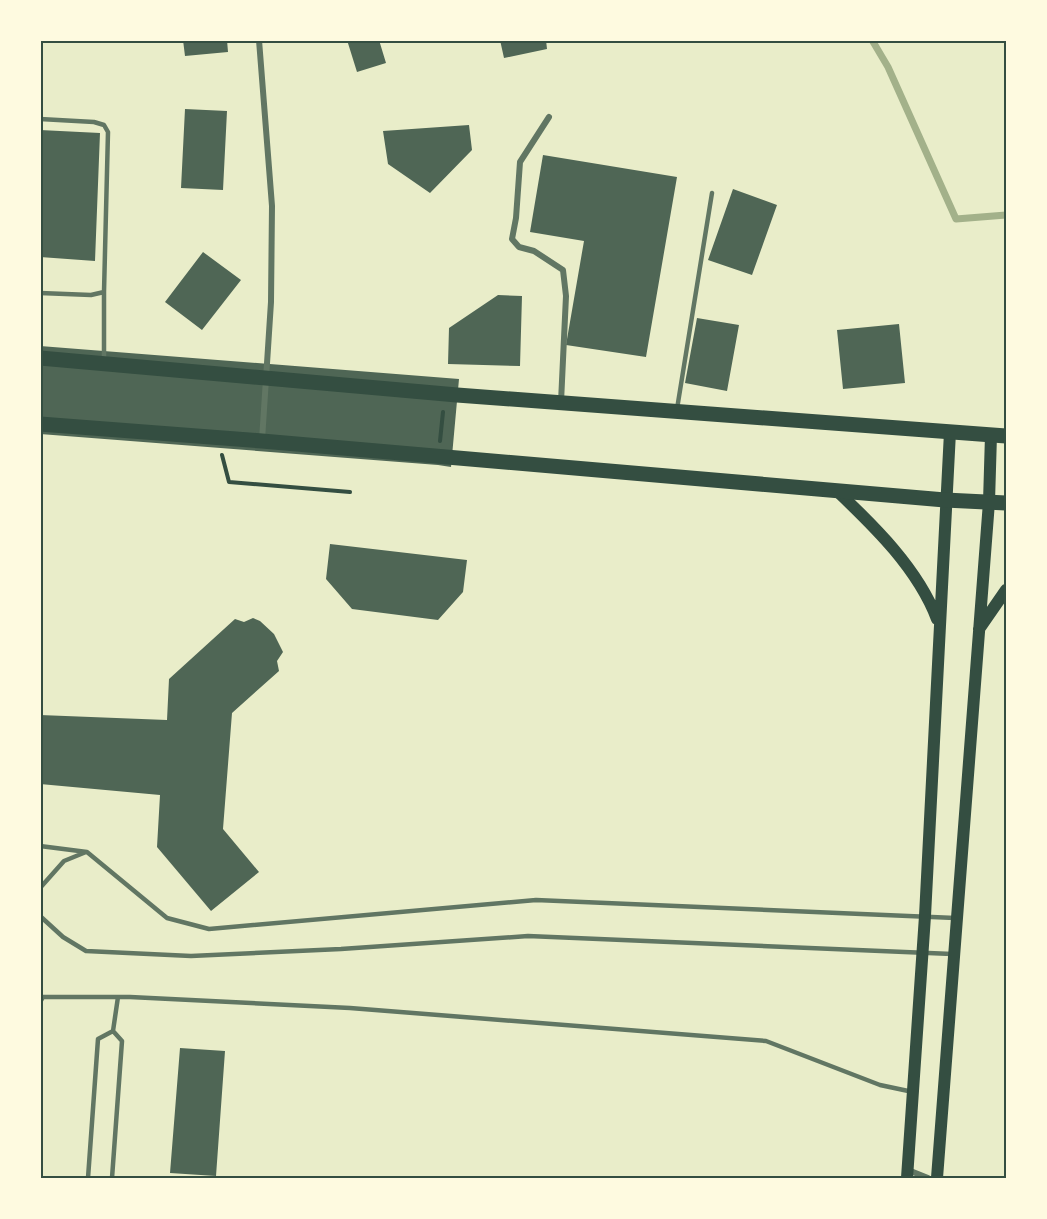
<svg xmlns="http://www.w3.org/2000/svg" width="1047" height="1219" viewBox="0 0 1047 1219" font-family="Rubik,sans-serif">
<rect width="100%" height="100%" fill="#e9edc9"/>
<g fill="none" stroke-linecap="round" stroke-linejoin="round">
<!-- stream -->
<path stroke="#a3b18a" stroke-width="7" d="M872 40 888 67 956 219 1006 215"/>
</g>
<!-- building -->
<path fill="#4f6655" d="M183 40H227L228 52 185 56Z
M347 40H379L386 63 357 72Z
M500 40H546L547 49 504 58Z
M185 109 227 111 223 190 181 188Z
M469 125 472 150 430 193 388 164 383 131Z
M40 130 100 133 95 261 40 257Z
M543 155 677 177 646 357 566 345 584 241 530 232Z
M733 189 777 205 752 275 708 260Z
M203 252 241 280 202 330 165 302Z
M498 295 522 296 520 366 448 364 449 328Z
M697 318 739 325 727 391 685 383Z
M899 324 905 383 843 389 837 330Z
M40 346 459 379 451 467 438 465 40 434Z
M330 544 467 560 463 592 438 620 352 609 326 579Z
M253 618 260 621 274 634 283 652 277 661 279 671 232 713 223 829 259 872 211 911 157 847 160 795 40 784V715L167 720 169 679 235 619 244 622Z
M180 1048 225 1051 216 1176 170 1173Z"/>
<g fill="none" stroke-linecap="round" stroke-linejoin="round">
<!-- path -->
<path stroke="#344e41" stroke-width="4" d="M440 441 443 412
M222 455 229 482 350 492"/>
<!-- service -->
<path stroke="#617663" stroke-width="4.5" d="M40 119 94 122 104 125 108 132 104 292
M40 293 91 295 104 292V360
M677 409 712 193
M40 846 87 852 167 918 209 929 536 900 955 918
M40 888 64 861 86 852
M40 916 63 937 86 951 191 956 341 949 528 936 952 954
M40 1002 43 997H130L350 1008 766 1041 880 1085 913 1092
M113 1031 118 997
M88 1178 98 1039 113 1031 122 1041 112 1178"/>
<!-- minor -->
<path stroke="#617663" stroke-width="6" d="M259 40 272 206 271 302 262 440
M549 117 520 162 516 218 512 239 519 247 534 251 563 270 566 296 561 402
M908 1170 928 1178"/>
<!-- secondary -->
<path stroke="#344e41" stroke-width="12" d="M837 491C875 527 918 569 937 619
M979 629 1006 590
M907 1178 925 916 950 432
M937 1178 989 502 991 435"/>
<!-- primary -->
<path stroke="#344e41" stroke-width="15" d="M40 358 457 395 1006 436
M40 424 262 441 945 500 1006 503"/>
</g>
<!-- border -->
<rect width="1047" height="1219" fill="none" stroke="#fefae0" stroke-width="84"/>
<rect x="42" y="42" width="963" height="1135" fill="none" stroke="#344e41" stroke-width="2"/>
</svg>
